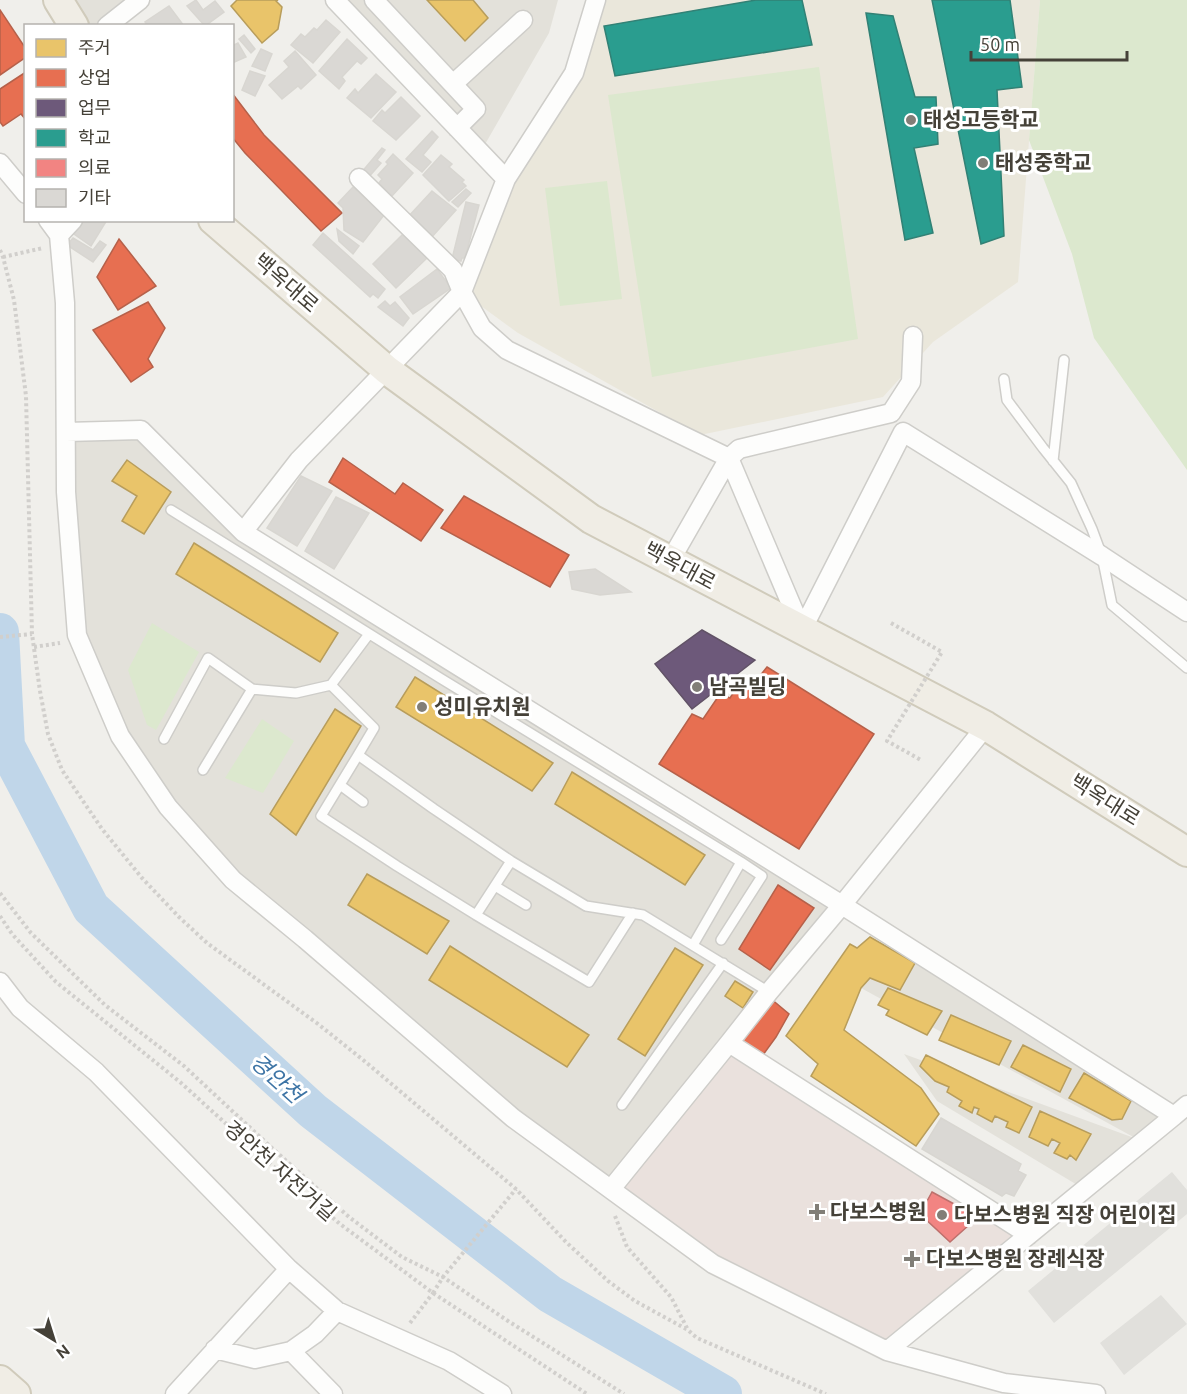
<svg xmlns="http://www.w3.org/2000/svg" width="1187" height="1394" viewBox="0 0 1187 1394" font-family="Ubuntu,'Noto Sans KR',sans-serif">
<rect width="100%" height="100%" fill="#f0efeb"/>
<!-- residential -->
<path fill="#e3e1da" d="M58 0H140L107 26 74 25Z
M335 0H558L549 33 480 153Z
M141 430 243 532 842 905 610 1189 233 880 120 736 77 635 66 432Z
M920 955 1174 1116 1084 1189 937 1101 904 1054 1137 1139 861 988 866 976 900 990Z"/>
<!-- education -->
<path fill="#eae7db" d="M598 0H1040L1018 282 933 342 883 397 700 435 518 333 462 292 506 179 574 73Z"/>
<!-- medical -->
<path fill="#eae1dd" d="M729 1043 1029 1235 887 1351 713 1264 611 1189Z"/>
<!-- green -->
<path fill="#dce8ce" d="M1040 0H1187V470L1094 338 1072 254 1029 140Z
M819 67 858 339 652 377 608 95Z
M607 181 622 299 560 306 545 188Z
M152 623 199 652 156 730 147 725 128 670Z
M262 719 294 741 263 793 225 778Z"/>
<!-- parking -->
<path fill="#e1e0dc" d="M1172 1172 1187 1190V1214L1054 1323 1028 1291Z
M1161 1295 1187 1324 1124 1375 1100 1343Z"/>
<!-- homes -->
<path fill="#e9c46a" stroke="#b89d5b" stroke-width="1.5" d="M237 0H278L276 1 282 7 278 29 262 43 231 6Z
M427 0H473L488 18 465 41Z
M127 460 171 492 144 534 122 521 137 496 112 481Z
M194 543 338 633 320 662 176 574Z
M415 677 553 763 532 791 396 707Z
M335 709 361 726 296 835 270 814Z
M572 772 705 855 685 885 555 804Z
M367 874 449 921 427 954 348 905Z
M870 937 915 963 900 990 870 978 861 988 844 1030 921 1088 939 1114 916 1146 811 1076 818 1064 786 1036 850 944 857 948Z
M450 946 589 1035 567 1067 429 980Z
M675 948 703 965 645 1056 618 1039Z
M735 981 753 992 743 1008 725 996Z
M888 988 942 1011 927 1035 886 1015 889 1010 878 1005Z
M951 1015 1011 1041 999 1065 939 1040Z
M1023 1045 1071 1069 1060 1092 1011 1067Z
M926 1055 1032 1107 1019 1133 1006 1127 1008 1122 995 1116 992 1122 977 1114 979 1109 974 1107 972 1113 959 1106 962 1101 947 1092 949 1087 935 1081 920 1066Z
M1084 1073 1131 1101 1122 1119 1112 1120 1069 1098Z
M1040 1111 1091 1134 1076 1160 1070 1155 1067 1159 1054 1153 1060 1143 1052 1139 1048 1146 1029 1137Z"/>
<!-- shops -->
<path fill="#e76f51" stroke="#b6614a" stroke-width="1.5" d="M0 10 26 49V57L0 75Z
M26 72V120L21 114 3 126 0 122V89Z
M232 93 264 135 342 213 321 231 245 153 232 137Z
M119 239 156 286 118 310 97 277Z
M148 302 165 328 148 359 153 367 131 382 93 330Z
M343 458 395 494 403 483 443 510 421 541 329 482Z
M464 496 569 555 550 587 441 528Z
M767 667 874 734 799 849 659 764 692 714 703 719 720 694 730 698 743 678 755 682Z
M778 885 814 908 770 970 739 949Z
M770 998 789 1014 776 1037 760 1059 735 1043Z"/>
<!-- offices -->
<path fill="#6d597a" stroke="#615266" stroke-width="1.5" d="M702 630 755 660 692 709 655 664Z"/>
<!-- schools -->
<path fill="#2a9d8f" stroke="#328175" stroke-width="1.5" d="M756 0H802L812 45 615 76 604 26Z
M932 0H1010L1022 87 997 90 1004 236 981 244Z
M866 13 893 16 915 97H936L938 144 914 148 933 233 905 240Z"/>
<!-- health -->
<path fill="#f28482" stroke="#be706c" stroke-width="1.5" d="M932 1192 978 1217 950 1242 920 1214Z"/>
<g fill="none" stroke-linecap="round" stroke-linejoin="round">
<!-- river -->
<path stroke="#c0d6e9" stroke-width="38" d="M0 632 6 746 91 908 313 1111 550 1294 723 1394"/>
</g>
<!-- building -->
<path fill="#dad8d4" stroke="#d8d6d1" stroke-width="1.5" d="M196 0 203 10 215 1 224 12 205 26 187 6Z
M169 6 184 26H148L145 22Z
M326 20 340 32 313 63 291 45 301 34 305 37 314 28 317 30Z
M244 35 255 49 251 53 239 39Z
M347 39 367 58 361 64 357 61 342 77 345 81 339 89 319 71Z
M238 43 246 57 232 63V46Z
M261 49 272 54 265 71 252 66Z
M295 51 316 75 301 89 298 86 282 99 269 85 289 67 284 61Z
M250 71 265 76 255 96 242 90Z
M376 74 396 92 371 118 347 98 355 89 358 93Z
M401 97 420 116 396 140 373 121 382 110 385 113Z
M432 131 438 137 423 155 431 162 422 172 406 159Z
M382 148 385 150 377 160 381 163 367 179 360 174Z
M393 154 413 173 392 196 379 183 382 179 378 175 388 164 386 162Z
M441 155 452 164 449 167 464 180 462 182 466 186 449 201 423 175Z
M353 187 384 215 363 242 344 230 343 208 338 203Z
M466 189 471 193 458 207 452 202Z
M432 191 456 210 431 238 408 217Z
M466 202 479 205 465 258H462L461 261 452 259Z
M83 220H107L91 246 74 234Z
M337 229 359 246 353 254 339 241Z
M405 232 427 258 396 288 373 264Z
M323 233 385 289 378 298 373 294 370 297 313 245Z
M73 238 93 250 100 241 106 245 93 262 67 245Z
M437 269 451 288 413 314 400 297Z
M385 301 390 306 395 302 409 318 403 326 378 307Z
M301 476 332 491 297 546 267 528Z
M336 497 369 513 334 569 305 551Z
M595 569 631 592 600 595 572 589 569 572Z
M941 1118 1021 1164 1018 1171 1026 1175 1014 1196 1006 1193 1002 1196 922 1149Z"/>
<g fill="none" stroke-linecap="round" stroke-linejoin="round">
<!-- lane casing -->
<g stroke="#cecdc9" stroke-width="12">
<path id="lane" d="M1004 379 1007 400 1043 448 1071 483 1092 529 1102 556 1112 605 1187 668
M1053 461 1064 360
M171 510 440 678 741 862 693 945
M331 685 369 634
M164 739 208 658 252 689
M203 770 252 689 296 693 331 685 374 728 358 755
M340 785 363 802
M511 861 476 915 397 866 321 816 358 755 434 809 511 861 586 906 643 915 769 992
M495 886 526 905
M476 915 589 982 633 913
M721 940 762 876 741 862
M622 1105 723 963"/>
</g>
<!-- street casing -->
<g stroke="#cecdc9" stroke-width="21">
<path id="street" d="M374 0 476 109 457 128
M107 26 140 0
M453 84 523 20
M0 163 26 194
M359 178 453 270 462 292 482 328 507 350 729 458 802 630
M506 179 574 73 596 0
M48 220 59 235
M73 220 59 235 65 303 66 492 77 635 120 736 168 807 233 880 305 939 513 1118 713 1264 887 1351 1004 1383 1096 1394
M66 432 141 430 243 532 842 905 1174 1116 1187 1105
M243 532 299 460 462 292 506 179 335 0
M670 561 729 458 739 449 891 413 911 382 913 336
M802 630 903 432 1102 556 1187 612
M0 982 20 1008 96 1072 289 1269 337 1311 449 1361 502 1394
M729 1043 1029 1235
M611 1189 729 1043 769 992 842 905 986 726
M215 1349 255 1359 291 1351 315 1334 337 1311
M291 1351 333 1394
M887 1351 1174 1116
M175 1394 289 1269"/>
</g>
<!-- primary casing -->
<g stroke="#d0cbbb" stroke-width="32">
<path id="primary" d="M58 0 74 26
M213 220 387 370 591 519 986 726 1187 852
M0 1380 16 1394"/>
</g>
<!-- path -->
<path stroke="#d1cfcc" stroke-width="4" stroke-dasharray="3 3" stroke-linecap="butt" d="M0 250 3 257 14 300 26 396 32 634 40 691 48 734 62 770 102 829 142 878 179 917 207 943 318 1024 362 1059 516 1189 566 1242 608 1281 635 1301 688 1330 697 1338 826 1394
M3 257 43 248
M0 637 32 634
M34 647 60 643
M0 893 31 933 105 1005 184 1066 273 1149 349 1217 402 1257 443 1277 508 1321 624 1394
M0 916 12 934 56 982 180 1082 267 1161 340 1224 433 1293 587 1394
M615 1216 627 1247 671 1297 688 1330
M410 1323 433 1293"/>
<!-- lane -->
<use href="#lane" stroke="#fdfdfc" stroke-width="9"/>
<!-- street -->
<use href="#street" stroke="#fdfdfc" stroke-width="18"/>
<!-- primary -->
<use href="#primary" stroke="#f0ede5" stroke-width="28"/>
<!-- path-bridge -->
<path stroke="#d1cfcc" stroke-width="4" stroke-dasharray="3 3" stroke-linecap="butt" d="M891 623 942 652 887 741 921 760
M433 1293 443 1277 516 1189"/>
</g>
<!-- markers -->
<g fill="#817e77" stroke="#fff" stroke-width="2">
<circle cx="911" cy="120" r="6"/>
<circle cx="983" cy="163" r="6"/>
<circle cx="697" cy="687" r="6"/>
<circle cx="422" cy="707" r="6"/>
<path d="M814 1203h6v6h6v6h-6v6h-6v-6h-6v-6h6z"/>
<circle cx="942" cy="1215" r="6"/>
<path d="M909 1250h6v6h6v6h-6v6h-6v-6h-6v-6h6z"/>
</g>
<g text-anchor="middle" stroke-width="6" stroke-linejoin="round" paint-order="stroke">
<!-- poi labels -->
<g font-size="21" font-weight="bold" fill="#454138" stroke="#fff" text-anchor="start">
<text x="923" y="127">태성고등학교</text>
<text x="995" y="170">태성중학교</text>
<text x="709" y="694">남곡빌딩</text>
<text x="434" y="714">성미유치원</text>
<text x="830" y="1219">다보스병원</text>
<text x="954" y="1222">다보스병원 직장 어린이집</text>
<text x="926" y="1266">다보스병원 장례식장</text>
</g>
<!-- street labels -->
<g font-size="21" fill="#454138" stroke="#fff">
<text transform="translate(286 283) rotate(41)" y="7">백옥대로</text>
<text transform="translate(680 566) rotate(28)" y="7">백옥대로</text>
<text transform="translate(1105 800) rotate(32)" y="7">백옥대로</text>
<text transform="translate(280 1171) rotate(41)" y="7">경안천 자전거길</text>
</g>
<!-- water labels -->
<g font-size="22" font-style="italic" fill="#3d74a5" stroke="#fff">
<text transform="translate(277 1078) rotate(42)" y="8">경안천</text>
</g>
</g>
<!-- legend -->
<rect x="24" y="24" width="210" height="198" fill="#ffffff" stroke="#b5b3af" stroke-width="1.5"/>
<rect x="36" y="39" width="30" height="18" fill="#e9c46a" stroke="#b5b3af" stroke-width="1.5"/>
<text x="78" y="54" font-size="18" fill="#454138">주거</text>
<rect x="36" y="69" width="30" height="18" fill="#e76f51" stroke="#b5b3af" stroke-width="1.5"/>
<text x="78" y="84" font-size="18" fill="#454138">상업</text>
<rect x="36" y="99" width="30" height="18" fill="#6d597a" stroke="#b5b3af" stroke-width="1.5"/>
<text x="78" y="114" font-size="18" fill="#454138">업무</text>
<rect x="36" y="129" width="30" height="18" fill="#2a9d8f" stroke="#b5b3af" stroke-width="1.5"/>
<text x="78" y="144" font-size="18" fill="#454138">학교</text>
<rect x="36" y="159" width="30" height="18" fill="#f28482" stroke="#b5b3af" stroke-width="1.5"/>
<text x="78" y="174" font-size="18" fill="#454138">의료</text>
<rect x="36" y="189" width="30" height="18" fill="#dad8d4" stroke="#b5b3af" stroke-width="1.5"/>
<text x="78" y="204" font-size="18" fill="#454138">기타</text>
<!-- north arrow -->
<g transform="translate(54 1340) rotate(142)" stroke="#ffffff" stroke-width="4.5" paint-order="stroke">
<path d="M0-4.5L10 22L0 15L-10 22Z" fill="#454138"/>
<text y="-9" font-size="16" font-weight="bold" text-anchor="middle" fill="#454138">N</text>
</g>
<!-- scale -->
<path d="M971 51v9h156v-9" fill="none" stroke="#454138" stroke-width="3"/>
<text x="980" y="51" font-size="18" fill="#454138" stroke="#ffffff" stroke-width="4.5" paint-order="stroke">50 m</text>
</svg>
